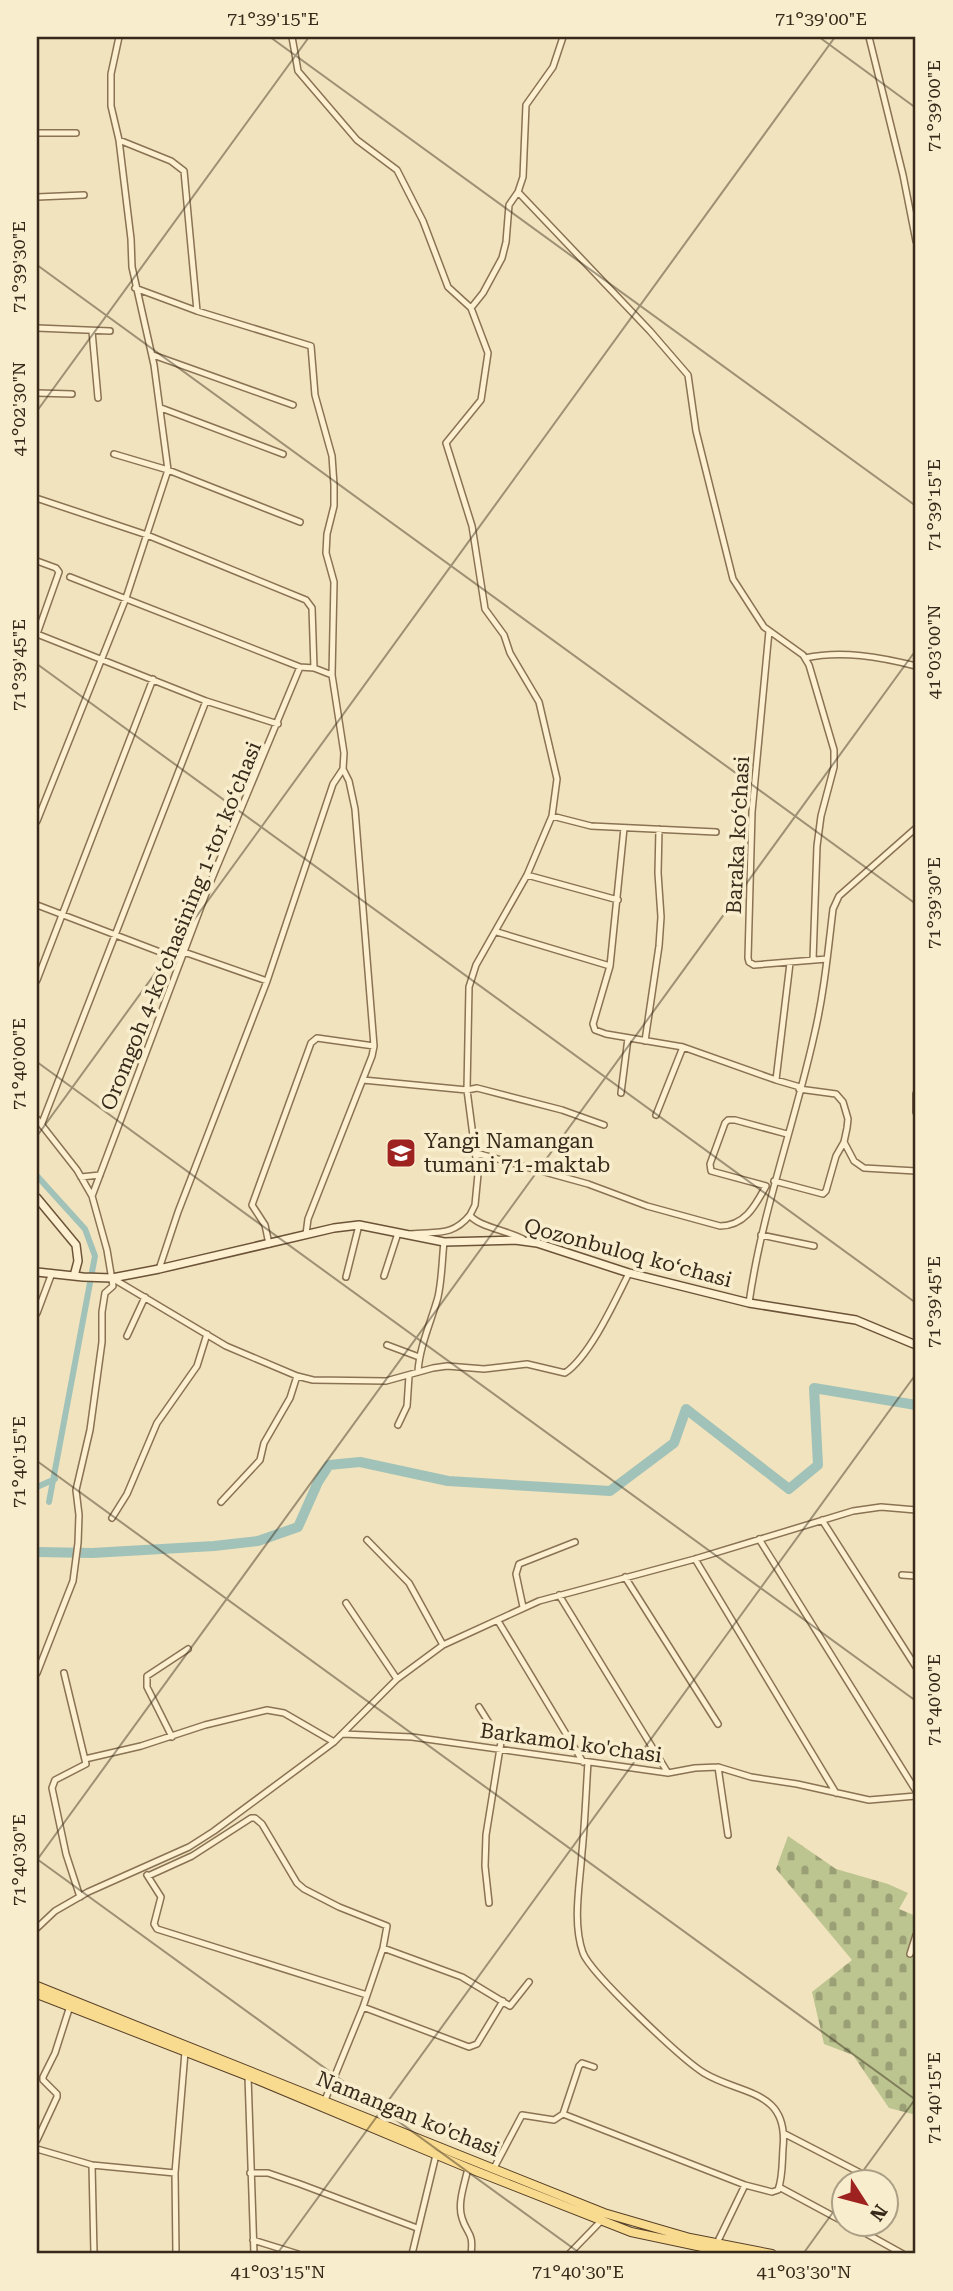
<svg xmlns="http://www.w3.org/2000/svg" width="953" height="2291" viewBox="0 0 953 2291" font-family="'Roboto Serif',serif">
<defs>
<pattern id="cemetery-stones" width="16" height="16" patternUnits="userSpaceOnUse" patternTransform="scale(1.75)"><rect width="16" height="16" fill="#bcc490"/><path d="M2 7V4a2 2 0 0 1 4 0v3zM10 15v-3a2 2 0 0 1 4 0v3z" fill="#9a9f75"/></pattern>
</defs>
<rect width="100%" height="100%" fill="#f1e3bd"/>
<!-- cemetery -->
<path fill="url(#cemetery-stones)" d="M788 1836 836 1869 888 1884 908 1893 899 1909 916 1916V2115L889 2108 853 2055 824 2044 812 1992 852 1960 776 1869Z"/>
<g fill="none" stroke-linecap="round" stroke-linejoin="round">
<!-- canal -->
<path stroke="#a1c2b9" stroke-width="6" d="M37 1176 85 1229 95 1256 49 1502
M37 1487 55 1479"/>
<!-- river -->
<path stroke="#a1c2b9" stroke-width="10" d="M37 1552 92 1553 214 1546 258 1541 298 1527 318 1482 329 1465 360 1462 448 1481 610 1491 674 1443 686 1409 789 1489 818 1465 814 1388 916 1405"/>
<!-- minor casing -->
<g stroke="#8a7254" stroke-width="8">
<path id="minor" d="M292 37 298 71 357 140 397 170 423 221 448 287 471 308 488 353 481 400 446 443 472 526 485 609 504 635 510 653 539 702 557 779 552 816 527 875 476 965 469 987 467 1090 478 1174 475 1205 470 1215C476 1226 509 1231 523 1239
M869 37 903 175 916 241
M37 133H76
M119 140 171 161 184 171 197 311
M518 192 650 331 688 375 696 431 733 579 764 627 803 655 809 665 834 750V767L821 816 817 846 813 960
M37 197 84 195
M135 288 197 311 311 346 315 395 332 456 334 485V506L327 534 326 553 334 582 332 675 344 753 343 769 333 784 267 981 178 1212 159 1269
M471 308 483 293 502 258 506 242 509 205 518 192 523 177 526 105 553 67 563 37
M37 328 110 331
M92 331 98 398
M153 355 293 405
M37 393 72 394
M161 408 283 454
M114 454 168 470 300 522
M39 499 147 535 306 600 312 608 314 668
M37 561 56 568 59 572 37 634
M70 577 300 667 314 668 332 675
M769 631 752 812 748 958 749 962 754 965 827 959
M37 634 206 701 42 1123
M805 658C842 650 880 657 916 666
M206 701 278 724
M552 816 591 826 716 832
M37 821 126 598 168 470 154 365 132 267 131 239 119 140 111 106V74L119 37
M624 828 610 966 593 1024 595 1030 606 1034 683 1047 776 1080 800 1087
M527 875 618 900
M37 905 181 960
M497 932 610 966
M184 952 267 981
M37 980 153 679
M645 1041 659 946 661 917 658 873 659 829
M363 1080 467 1090 477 1088 562 1110 604 1125
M776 1080 790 963
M621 1093 628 1038
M916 1094V1112
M656 1115 683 1047
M37 1119 77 1170 92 1196 107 1250 113 1286 105 1293 102 1312V1342L90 1430 76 1490 79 1515 78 1543 73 1581 37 1673
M844 1142 854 1161 864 1168 916 1171
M476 1153 588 1184 647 1206 720 1226C745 1226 755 1206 766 1186
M81 1177 100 1175
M774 1181 823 1194 826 1191 836 1156 844 1142 847 1128 848 1119 843 1102 836 1094 799 1089
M766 1186 711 1171 710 1164 725 1123 728 1120H735L787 1134
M92 1196 208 888 300 667
M306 1234 308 1219 372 1056 374 1046 355 809 349 781 343 769
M410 1234C436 1231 452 1237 470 1215
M761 1235 814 1246
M269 1244 265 1225 252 1205 311 1043 317 1038 374 1046
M384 1276 398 1233
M346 1277 359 1225
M112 1278 226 1346 297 1376 313 1380 386 1381 433 1368 447 1366 484 1369 527 1364 565 1373C590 1356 615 1301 629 1273
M749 1303C762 1211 794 1126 814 1036 824 994 828 951 833 909L839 896 916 828
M37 1313 52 1273
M127 1336 145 1297
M387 1345 419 1357
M418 1371C420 1345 431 1322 438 1297 442 1279 442 1260 444 1242
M398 1425 407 1406 409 1376
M221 1502 260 1460 264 1443 290 1398 297 1376
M112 1518 127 1494 157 1423 197 1366 207 1334
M822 1520 916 1667
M759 1539 916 1791
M367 1540 409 1583 443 1645
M695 1559 836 1793
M902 1575 916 1576
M625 1577 718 1724
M559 1595 668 1773
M346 1603 397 1679
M523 1607 516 1574 519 1564 575 1542
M498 1621 583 1762
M64 1673 86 1764 55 1780 52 1788 66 1854 80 1897
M479 1707 501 1742 486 1835 485 1866 489 1903
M343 1734 412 1737 668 1773 695 1768 718 1767 751 1777 797 1784 869 1800 916 1796
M172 1737 147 1687V1676L188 1649
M85 1759 141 1746 205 1725 267 1710 284 1713 334 1742
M588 1762C586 1792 585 1822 582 1852 580 1884 572 1922 583 1953 591 1974 683 2060 704 2073 740 2095 789 2089 783 2148 782 2162 783 2177 778 2190L772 2192 745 2185 717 2243
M718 1767 728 1835
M147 1875 161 1897 154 1924 157 1929 367 1995
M148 1876 192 1856 251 1818H255L262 1824 297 1883 304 1889 339 1907 387 1926 383 1948 363 2007 325 2100
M37 1928 55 1911 88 1892 189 1847 214 1831 334 1742 397 1679 443 1645 539 1601 695 1559 853 1511 881 1507 916 1510
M383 1948 462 1977 510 2006 529 1982
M910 1954 916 1935
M363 2007 469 2047 477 2044 503 2001
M594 2067 582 2063 579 2066 563 2114 745 2185
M248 2076 254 2254
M785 2134 878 2182
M37 2140 57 2097V2094L43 2080V2077L55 2053 70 2006
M37 2149 92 2165 175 2173
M92 2165 94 2254
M468 2168C465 2183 457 2203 462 2218 467 2235 474 2232 471 2254
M494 2168 522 2115 554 2120 563 2114
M250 2173H268L300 2184 417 2228
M779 2187 844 2222
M886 2187 890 2189
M849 2224 903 2254
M253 2240 298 2254
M176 2254 175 2173 185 2052
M412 2254 436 2155
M569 2254 602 2220"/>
</g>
<!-- secondary casing -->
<g stroke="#6c5338" stroke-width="10">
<path id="secondary" d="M37 1198 76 1245 78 1261 74 1276
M37 1272 83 1277 112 1278 159 1269 334 1228 359 1225 444 1242 515 1240 537 1243 629 1273 749 1303 856 1320 916 1345"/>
</g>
<!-- primary casing -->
<g stroke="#574029" stroke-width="10">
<path id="primary" d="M37 1986 604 2213 690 2238 772 2254
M37 1994 248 2076 468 2168 631 2232 735 2254"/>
</g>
<!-- minor -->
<use href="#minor" stroke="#fcf0d0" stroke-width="5"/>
<!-- secondary -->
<use href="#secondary" stroke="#fcf0d0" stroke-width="7"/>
<!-- primary -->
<use href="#primary" stroke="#f9db90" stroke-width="8"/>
</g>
<!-- ticks -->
<path fill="none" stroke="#382a1b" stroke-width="2" stroke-opacity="0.45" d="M270 37 916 506M819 37 916 108M37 265 916 904M37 411 309 37M37 664 916 1303M37 1062 916 1701M37 1136 835 37M37 1461 916 2100M37 1859 581 2254M37 1860 916 650M855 2182 916 2098M277 2254 916 1374M803 2254 844 2197"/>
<!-- icons -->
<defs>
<g id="school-square" transform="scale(1.575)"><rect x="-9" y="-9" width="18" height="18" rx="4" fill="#9e2220" stroke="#f8edcd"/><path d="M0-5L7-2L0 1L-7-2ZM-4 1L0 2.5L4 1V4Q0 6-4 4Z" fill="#fff"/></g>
</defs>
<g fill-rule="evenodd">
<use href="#school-square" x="401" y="1153"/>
</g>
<g text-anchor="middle" stroke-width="7" stroke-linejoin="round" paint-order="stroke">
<!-- street labels -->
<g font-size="21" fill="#382a1b" stroke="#f8edcd">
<text transform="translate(738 835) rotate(-87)" y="7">Baraka koʻchasi</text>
<text transform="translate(181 926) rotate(-68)" y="7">Oromgoh 4-koʻchasining 1-tor koʻchasi</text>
<text transform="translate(628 1253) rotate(15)" y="7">Qozonbuloq koʻchasi</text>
<text transform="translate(571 1743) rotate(8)" y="7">Barkamol ko'chasi</text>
<text transform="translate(408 2114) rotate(22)" y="7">Namangan ko'chasi</text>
</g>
<!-- poi labels -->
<g font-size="21" fill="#382a1b" stroke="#f8edcd" text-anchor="start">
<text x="424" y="1148">Yangi Namangan<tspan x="424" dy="24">tumani 71-maktab</tspan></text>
</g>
</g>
<!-- border -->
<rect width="953" height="2291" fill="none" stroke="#f8edcd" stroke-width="77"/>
<!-- north arrow -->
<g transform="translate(865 2203) rotate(126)"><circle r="33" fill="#f8edcd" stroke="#ab9f86" stroke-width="2"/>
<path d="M0-5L12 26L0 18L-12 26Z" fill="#9e2220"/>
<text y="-10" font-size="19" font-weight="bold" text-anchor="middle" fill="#382a1b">N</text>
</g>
<rect x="38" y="38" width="876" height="2214" fill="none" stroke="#382a1b" stroke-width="2.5"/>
<g font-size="18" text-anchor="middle" fill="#382a1b">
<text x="273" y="25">71°39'15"E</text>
<text x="821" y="25">71°39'00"E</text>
<text transform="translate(934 106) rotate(-90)" y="6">71°39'00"E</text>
<text transform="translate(19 267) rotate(-90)" y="6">71°39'30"E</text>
<text transform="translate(19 409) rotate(-90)" y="6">41°02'30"N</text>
<text transform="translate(934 505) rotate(-90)" y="6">71°39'15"E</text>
<text transform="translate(934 652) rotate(-90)" y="6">41°03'00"N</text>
<text transform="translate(19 665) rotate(-90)" y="6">71°39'45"E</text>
<text transform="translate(934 903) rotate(-90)" y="6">71°39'30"E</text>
<text transform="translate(19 1064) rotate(-90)" y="6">71°40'00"E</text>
<text transform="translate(934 1302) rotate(-90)" y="6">71°39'45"E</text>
<text transform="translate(19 1462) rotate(-90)" y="6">71°40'15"E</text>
<text transform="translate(934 1700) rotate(-90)" y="6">71°40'00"E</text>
<text transform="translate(19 1860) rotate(-90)" y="6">71°40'30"E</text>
<text transform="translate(934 2098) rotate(-90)" y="6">71°40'15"E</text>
<text x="278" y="2278">41°03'15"N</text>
<text x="578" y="2278">71°40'30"E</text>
<text x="804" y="2278">41°03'30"N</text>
</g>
</svg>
